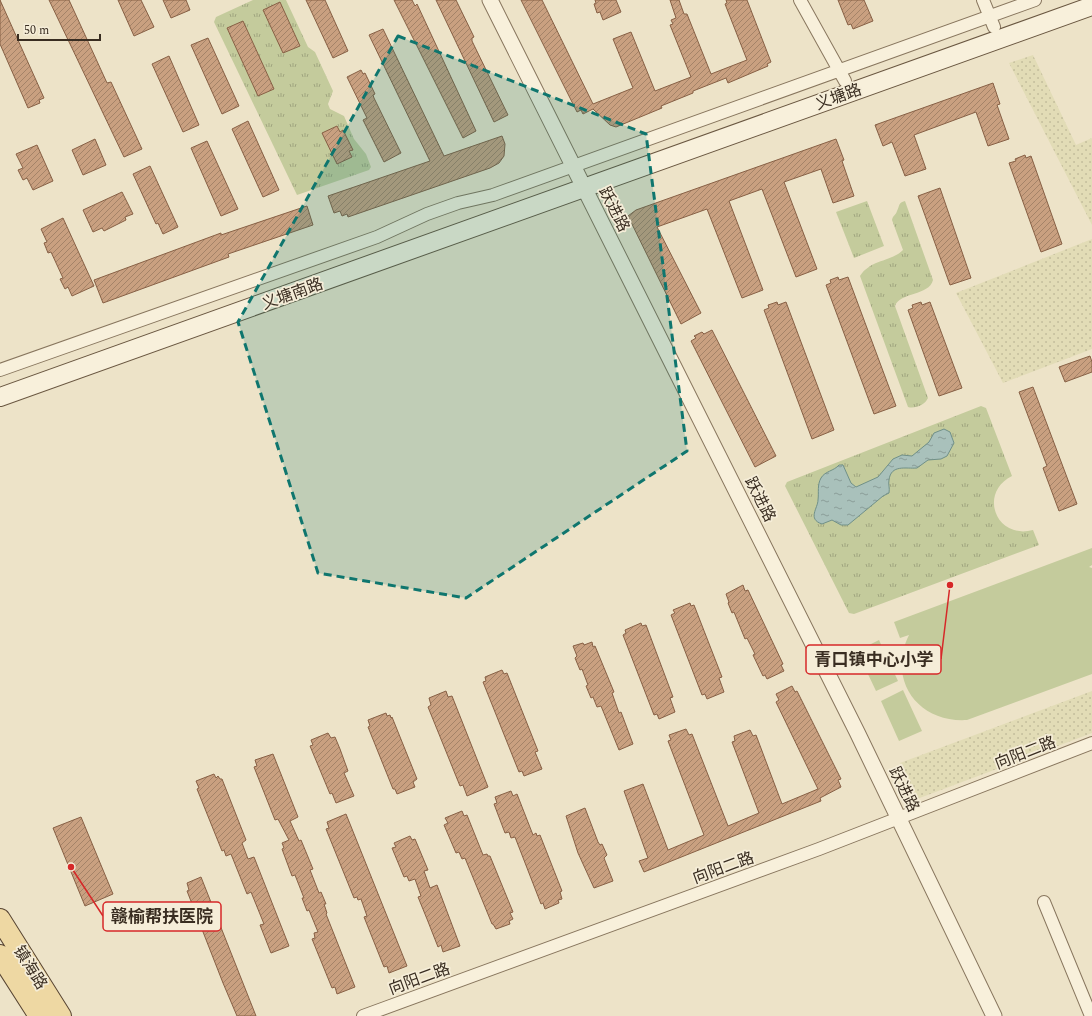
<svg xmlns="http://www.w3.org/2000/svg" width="1092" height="1016" viewBox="0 0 1092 1016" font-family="Spectral,'Noto Sans SC',serif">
<defs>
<pattern id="farmland-dots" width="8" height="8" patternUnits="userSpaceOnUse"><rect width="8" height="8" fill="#e2dcb6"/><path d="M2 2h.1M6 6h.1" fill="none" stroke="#c3bd9c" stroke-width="1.8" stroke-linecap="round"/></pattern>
<pattern id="grass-tufts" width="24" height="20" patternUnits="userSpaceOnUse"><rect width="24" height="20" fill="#c4cb9c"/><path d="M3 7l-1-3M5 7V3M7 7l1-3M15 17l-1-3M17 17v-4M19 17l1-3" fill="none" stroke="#a0a57f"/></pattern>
<pattern id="water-ripples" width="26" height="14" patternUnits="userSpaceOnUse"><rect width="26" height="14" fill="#a9c1bb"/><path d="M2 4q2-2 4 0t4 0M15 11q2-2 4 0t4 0" fill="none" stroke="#8b9d98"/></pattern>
<pattern id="building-hatch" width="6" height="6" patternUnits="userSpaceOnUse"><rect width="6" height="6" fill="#c9a080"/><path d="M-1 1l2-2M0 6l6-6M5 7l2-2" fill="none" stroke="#a48368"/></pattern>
</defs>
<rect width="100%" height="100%" fill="#ede3c8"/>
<!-- farmland -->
<path fill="url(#farmland-dots)" d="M1033 55 1076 145 1092 138V225L1009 63Z
M1092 239V349L1003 383 956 293Z
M1092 691V733L917 799 900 763Z"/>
<!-- grass -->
<path fill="url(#grass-tufts)" d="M253 0H286L308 47 315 52 333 91 328 104 330 109 344 116 354 139 366 154 371 167 369 170 297 195 214 22 216 17Z
M867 201 884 246 854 258 836 212Z
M905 201 933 280C929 296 900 292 895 306L928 398C925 405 915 409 908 407L860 276C871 259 891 262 903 250L892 220C893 215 896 215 897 211 900 205 898 203 905 201Z
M981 406 986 408 1012 476C978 493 996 540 1033 530L1039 545 854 614 849 613 785 486 787 482Z"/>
<!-- pitch -->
<path fill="#c4cb9c" d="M1092 548V565L1089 567 1092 568V674L967 720C917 723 887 679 909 635L900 638 894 622Z
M879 640 898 681 876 691 857 651Z
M903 690 922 731 899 741 881 701Z"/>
<!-- water -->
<path fill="url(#water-ripples)" stroke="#709088" d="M944 429 950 432 954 443 947 456 941 459 928 460 917 468C906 469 891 464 889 480 888 484 890 488 889 493L883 496 848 525H841L832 520 822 524C807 519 818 508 818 500 819 492 817 485 821 478 825 471 834 471 839 465H843L851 483 856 487 878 477 893 459 902 455 912 456 929 442 934 433Z"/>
<!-- building -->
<path fill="url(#building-hatch)" stroke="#876045" d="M0 0 44 98 39 100 40 103 28 108 0 44Z
M49 0H69L107 83 111 82 142 149 124 157Z
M118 0H141L154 27 134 36Z
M163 0H186L190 10 171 18Z
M306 0H325L348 51 333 58Z
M394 0H412L415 6 417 4 476 131 463 138Z
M436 0H456L474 37 472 38V41L508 115 494 122Z
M521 0H542L593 104 633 88 613 39 631 32 655 91 691 77 670 25 673 24 671 20 676 18 670 0H679L684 14H687L711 74 747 60 725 4 727 3 726 0H747L771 62 767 64 768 66 728 83 726 78 693 91V93L661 106 662 108 616 127 610 125 593 109 583 114 581 110 577 112Z
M595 0H616L621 12 603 20 600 12 597 13 594 4 596 3Z
M838 0H864L873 21 853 29 851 24 848 25Z
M280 2 300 46 283 53 263 10Z
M243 21 274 89 258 96 227 28Z
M383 29 444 156 502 136 505 144 504 156 499 163 490 168 348 217 347 214 342 216 340 211 334 213 328 196 430 161 369 35Z
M208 38 239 106 222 114 191 45Z
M169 56 199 125 183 132 152 64Z
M361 70 363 74 365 73 375 94 373 95 374 98 401 153 384 162 363 120 367 118 347 77Z
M993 83 1000 104 997 105 1009 139 988 146 976 112 914 135 926 169 905 176 892 142 883 146 875 125Z
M248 121 279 190 263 197 232 129Z
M337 126 340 132 343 130 353 150 349 151 352 157 337 164 322 133Z
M95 139 106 165 83 175 72 150Z
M836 139 844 160 842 161 854 196 833 203 821 169 784 182 817 269 796 277 762 189 729 201 763 290 742 298 707 209 657 227 701 313 681 324 628 216 636 210Z
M207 141 238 209 221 216 191 148Z
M37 145 53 181 33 190 27 178 23 180 18 170 23 168 16 154Z
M1025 155 1026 158 1031 156 1062 244 1041 252 1009 163 1016 161 1015 159Z
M150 166 178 227 163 234 158 223 156 224 133 174Z
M940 188 971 278 950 285 918 196Z
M122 192 133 214 125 217 126 220 104 231 102 228 93 232 83 210Z
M307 206 313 225 228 254 229 257 103 303 94 280 221 233V235Z
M63 218 94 286 72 296 68 287 65 289 60 279 63 278 51 252 48 253 44 243 47 242 41 229Z
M838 277 839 280 848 277 896 406 874 414 826 285 831 283 830 280Z
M777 302 778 305 786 302 834 430 812 439 764 310 769 308 768 305Z
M921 302 922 305 930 302 962 388 939 396 908 310 913 308 912 305Z
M712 330 776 456 755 467 691 341 696 338 694 336 702 332 704 334Z
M1090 356 1092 362V372L1065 382 1059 367Z
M1033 387 1077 504 1059 511 1043 468 1047 466 1019 392Z
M743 585 745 591 748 590 783 664 781 665 784 671 767 679 765 675 763 676 753 655 755 654 747 638 745 639 734 612 732 613 728 603 729 602 726 594Z
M690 603 691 606 694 605 722 677 719 678 724 692 707 699 705 694 702 695 671 615 675 613 673 610Z
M641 623 642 626 646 625 673 697 670 698 675 712 659 719 657 714 654 715 623 635 626 633 625 630Z
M592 642 593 647 595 646 614 692 612 693 619 713 621 712 633 744 619 750 601 706 597 707 593 697 591 698 586 686 588 685 582 669 580 670 575 658 577 656 573 646 583 643 584 645Z
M502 670 504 674 507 673 538 751 535 752 542 769 524 776 522 771 519 772 483 682 486 681 485 677Z
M792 686 795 692 797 691 841 779 838 780 841 787 820 798 821 801 644 872 639 861 648 858 624 791 643 784 668 850 704 835 668 741 671 740 669 735 686 729 689 735 692 734 728 826 759 813 732 742 735 741 734 736 750 730 753 736 756 735 782 804 818 789 776 702 779 700 776 694Z
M446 691 448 697 452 696 488 787 467 796 463 785 460 786 428 707 431 705 429 698Z
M386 713 387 716 390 715 391 718 392 717 417 779 413 782 415 787 397 794 395 789H393L368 727 370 726 368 720Z
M328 733 331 738 335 737 340 749 348 771 344 773 354 796 336 803 332 793 330 794 310 746 313 745 311 740Z
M273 754 298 817 290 821 299 841 301 840 313 869 310 870 319 893 321 892 326 904H324L327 913 326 914 355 987 337 994 335 987 332 988 312 939 315 938 314 933 318 932 309 910 307 911 302 898H304L295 875 292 876 282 849 284 848 282 843 289 840 278 819 275 820 254 767 257 766 255 760Z
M214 774 216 778 218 776 220 779H222L246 840 242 843 248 859 254 857 289 946 271 953 260 925 264 924 251 892 247 894 231 854 226 856 224 850 222 851 197 789 199 788 196 781Z
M511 791 513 796 517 794 533 835 536 833 537 836 540 835 562 891 560 892 562 899 558 900 559 903 545 909 543 903 541 904 515 837 511 838 509 832 505 833 494 804 497 803 495 797Z
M585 808 598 842 600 845 602 844 607 855 604 858 613 881 594 888 578 853 566 816Z
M462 811 464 816 467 815 483 855 487 854 488 856H490L513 912 510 913 513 919 509 921 510 924 496 929 493 924H492L465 858 462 859 459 852 456 853 444 825 448 823 445 818Z
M346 814 407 966 389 973 387 966 384 967 364 917 367 916 361 899 358 900 357 897 354 898 326 829 329 828 327 822Z
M81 817 113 894 85 906 53 828Z
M410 836 412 840 415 839 428 870 424 871 430 888 437 885 460 946 443 952 441 945 438 947 427 919 418 897 421 896 415 879 409 881 407 876 404 877 392 848 396 847 394 843Z
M201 877 256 1016H237L223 983 187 891 189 890 187 883Z"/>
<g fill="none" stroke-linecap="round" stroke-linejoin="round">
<!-- minor casing -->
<g stroke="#88765e" stroke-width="14">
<path id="minor" d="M800 0 845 81
M983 0 994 27
M0 370 377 237 427 214 458 203 493 195 1035 0
M1044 902 1091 1016
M363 1016 819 849 1092 743"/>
</g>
<!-- tertiary casing -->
<g stroke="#88765e" stroke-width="17">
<path id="tertiary" d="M490 0 857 732 994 1016"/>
</g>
<!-- secondary casing -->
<g stroke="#6a5741" stroke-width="20">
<path id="secondary" d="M0 397 1092 6"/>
</g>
<!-- primary casing -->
<g stroke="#574432" stroke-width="22">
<path id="primary" d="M0 919 61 1016
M0 955 39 1016"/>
</g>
<!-- minor -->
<use href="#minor" stroke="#f8f0db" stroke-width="12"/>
<!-- tertiary -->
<use href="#tertiary" stroke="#f8f0db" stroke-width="15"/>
<!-- secondary -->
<use href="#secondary" stroke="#f8f0db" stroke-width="18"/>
<!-- primary -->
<use href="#primary" stroke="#eed8a3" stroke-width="20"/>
</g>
<!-- marked area -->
<path fill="#0f766e" fill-opacity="0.2" stroke="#0f766e" stroke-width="3" stroke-dasharray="8 5" stroke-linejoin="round" d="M398 36 646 134 687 451 466 598 318 573 238 322Z"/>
<g text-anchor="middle" stroke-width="3.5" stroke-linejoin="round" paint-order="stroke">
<!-- street labels -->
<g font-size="16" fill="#392d21" stroke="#f5edd8">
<text transform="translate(838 96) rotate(-20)" y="6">义塘路</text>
<text transform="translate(615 209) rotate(63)" y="6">跃进路</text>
<text transform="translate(292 293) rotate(-20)" y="6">义塘南路</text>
<text transform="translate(761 499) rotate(63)" y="6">跃进路</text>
<text transform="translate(1025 752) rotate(-21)" y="6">向阳二路</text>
<text transform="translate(905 789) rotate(64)" y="6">跃进路</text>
<text transform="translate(723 867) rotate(-20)" y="6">向阳二路</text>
<text transform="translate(31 967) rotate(58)" y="6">镇海路</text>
<text transform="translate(419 978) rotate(-20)" y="6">向阳二路</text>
</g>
</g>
<!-- callouts -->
<path fill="none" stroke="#d62828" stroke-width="1.5" d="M950 585L941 659M71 867L103 916"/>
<g fill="#d62828" stroke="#f5edd8" stroke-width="1.5">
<circle cx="950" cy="585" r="4"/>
<circle cx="71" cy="867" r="4"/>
</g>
<g fill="#f5edd8" stroke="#d62828" stroke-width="1.5">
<rect x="806" y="645" width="135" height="29" rx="4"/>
<rect x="103" y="902" width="118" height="29" rx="4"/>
</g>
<g font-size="17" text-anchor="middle" font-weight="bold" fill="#392d21">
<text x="874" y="665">青口镇中心小学</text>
<text x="162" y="922">赣榆帮扶医院</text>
</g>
<!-- scale -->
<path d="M18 34v6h82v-6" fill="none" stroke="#392d21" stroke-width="2"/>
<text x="24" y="34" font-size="12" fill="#392d21" stroke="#f5edd8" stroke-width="3" paint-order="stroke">50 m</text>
</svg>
